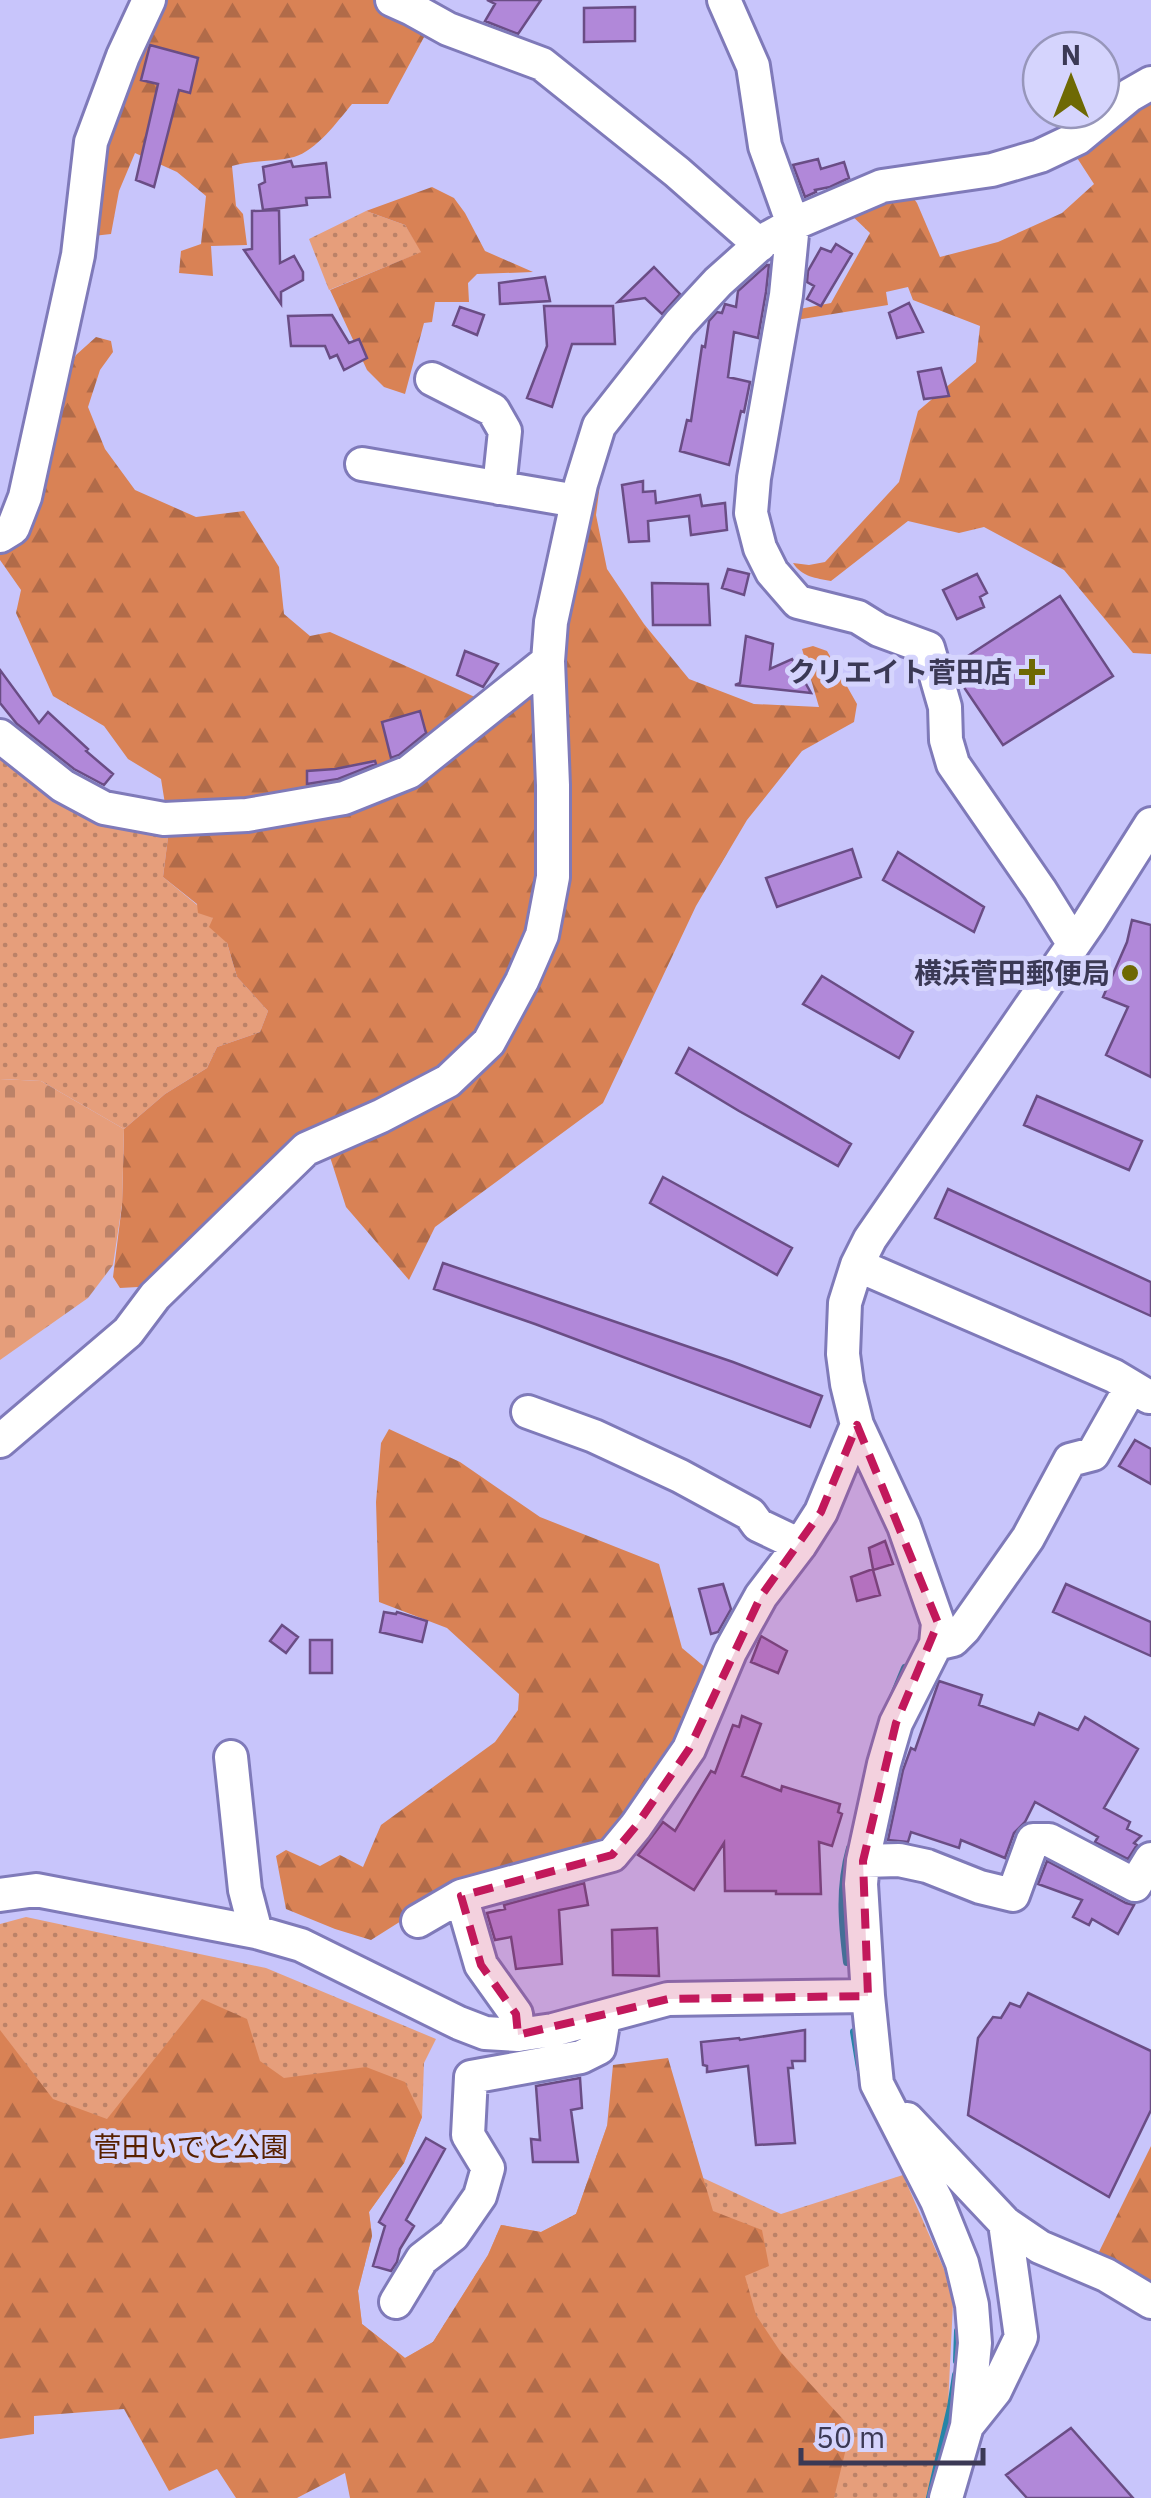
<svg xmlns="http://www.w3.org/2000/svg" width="1151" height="2498" viewBox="0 0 1151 2498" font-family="'IBM Plex Sans','Noto Sans JP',sans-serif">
<defs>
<pattern id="grass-dots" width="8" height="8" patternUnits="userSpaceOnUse" patternTransform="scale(2.5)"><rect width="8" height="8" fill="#e69e7b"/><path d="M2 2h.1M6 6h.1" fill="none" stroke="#bc8268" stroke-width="1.8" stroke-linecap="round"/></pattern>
<pattern id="forest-firs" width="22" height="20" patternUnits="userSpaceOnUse" patternTransform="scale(2.5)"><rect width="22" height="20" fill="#d98255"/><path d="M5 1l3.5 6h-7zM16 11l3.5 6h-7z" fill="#b16b49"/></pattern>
<pattern id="cemetery-stones" width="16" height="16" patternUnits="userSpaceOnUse" patternTransform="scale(2.5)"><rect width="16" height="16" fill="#e69e7b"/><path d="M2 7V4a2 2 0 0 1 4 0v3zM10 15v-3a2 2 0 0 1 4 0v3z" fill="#bc8268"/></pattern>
</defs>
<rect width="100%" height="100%" fill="#c8c5fb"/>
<!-- grass -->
<path fill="url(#grass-dots)" d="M366 211 405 225 422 252 329 290 309 239Z
M0 752 169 829 163 877 213 918 227 943 237 977 268 1011 260 1032 217 1047 207 1068 165 1094 124 1129 41 1081 0 1079Z
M26 1917 266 1968 436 2039 424 2063 422 2117 404 2163 369 2212 372 2236 358 2291 362 2324 405 2358 433 2342 488 2255 501 2225 541 2232 576 2214 607 2126 686 2170 781 2214 903 2175 944 2269 953 2303 948 2406 927 2498H365L286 2393 0 2360V1924Z"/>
<!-- forest -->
<path fill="url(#forest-firs)" d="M160 0H375L430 26 388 104H352C338 121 316 151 294 157 274 162 253 160 232 166L236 206 243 214 247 245 211 246 213 276 179 273 181 251 201 244 206 196 177 172 135 153 119 191 111 234 84 237 94 151Z
M1151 87V654L1133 653 1064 570 984 527 959 533 908 521 831 581C816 578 802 577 793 563L809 565 825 562 899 482 918 411 976 362 980 326 913 300 908 287 886 292 888 305 796 320 794 310 831 303 870 233 848 212 906 188 917 203 940 257 998 242 1062 213 1094 184 1070 147Z
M432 187 454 198 465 213 485 251 533 272 477 274 468 283 469 302H435L432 322 424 323 405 394 384 387 367 370 330 290 421 252 405 225 366 211Z
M96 337 111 341 113 352 100 370 88 407 105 449 135 490 196 517 244 511 279 567 284 614 310 636 330 632 486 702 545 659 569 469 580 429 593 424 607 430 596 515 607 569 644 624 689 679 754 704 819 707 802 649 813 646 827 651 857 704 854 722 802 751 747 820 696 906 603 1103 435 1227 409 1280 346 1207 323 1135 156 1286 120 1288 113 1277 122 1205 124 1129 165 1094 207 1068 217 1047 260 1032 268 1011 237 977 227 943 209 927 213 918 198 913 197 904 163 877 169 829 161 779 128 759 104 726 53 696 16 613 21 590 0 560V540L64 379 76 355Z
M389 1429 460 1462 540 1517 659 1564 682 1648 712 1673 686 1747 602 1854 455 1887 371 1940 335 1929 286 1909 276 1856 286 1850 320 1866 340 1855 363 1867 381 1825 495 1742 518 1710 519 1694 447 1628 379 1602 376 1502 381 1443Z
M202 1999 247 2019 260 2061 284 2078 366 2067 405 2082 422 2117 404 2163 369 2212 372 2236 358 2291 362 2324 405 2358 433 2342 488 2255 501 2225 541 2232 576 2214 607 2126 613 2065 668 2058 713 2211 762 2230 769 2266 745 2276 756 2315 780 2351 851 2428 834 2498H350L345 2473 297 2498H236L217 2469 169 2491 124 2409 34 2416V2434L0 2439V2030L53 2099 107 2119Z
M1151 2146V2291L1095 2260Z"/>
<!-- cemetery -->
<path fill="url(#cemetery-stones)" d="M0 1079 41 1081 124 1129 122 1205 113 1265 88 1298 0 1360Z"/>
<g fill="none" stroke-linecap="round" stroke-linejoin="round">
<!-- stream -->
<path stroke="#2685a7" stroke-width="8" d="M893 1697 905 1668
M847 1962C842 1922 839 1887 850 1848
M854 2032 860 2068
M957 2361 958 2331
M930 2498 951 2407 956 2375"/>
</g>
<!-- building -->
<path fill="#b188d9" stroke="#6a4d85" stroke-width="2.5" d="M487 0H541L518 34 485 21 495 4Z
M635 7V41L584 42V8Z
M150 45 198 58 190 93 179 90 154 187 136 180 158 84 141 80Z
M818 159 821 169 844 162 849 178 830 187 815 190 816 192 805 197 793 165Z
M291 161 293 167 326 163 330 197 306 198 307 205 263 210 259 185 265 182 263 167Z
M279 210 280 263 294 256 303 272V280L281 292V304L244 250 252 249V211Z
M836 244 852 254 821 306 807 299 814 286 807 282 808 271 821 248 831 252Z
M767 265H769L766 292 758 338 734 332 728 377 750 382 744 412 741 411 729 465 680 451 687 420 691 421 702 346 705 347 709 321 717 312 722 313 725 304 736 307 738 291Z
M654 267 680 294 662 314 645 298 618 302Z
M545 277 550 301 500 304 499 283Z
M909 303 923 332 897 338 889 313Z
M544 306H613L615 344H572L552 407 527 398 547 346Z
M460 307 484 315 477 335 453 325Z
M332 315 349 343 359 339 367 358 344 370 337 355 330 358 325 346H291L288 316Z
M941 368 949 396 924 399 918 372Z
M643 481V492L655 491 656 503 700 495 702 506 725 503 727 530 691 535 689 516 648 521 649 541 629 542 622 485Z
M728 569 749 574 744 595 722 588Z
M977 574 987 593 980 597 984 607 957 619 943 590Z
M652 583 708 584 710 625H653Z
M1060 596 1113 676 1003 745 957 677 954 665Z
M746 636 773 644 770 669 792 659 811 693 735 685 740 683Z
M465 651 498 664 483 687 457 675Z
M0 670 39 723 48 712 88 749 86 751 113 774 104 785 74 769 17 724 0 703Z
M420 711 426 733 399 755 391 758 382 722Z
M375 761 376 764 338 779 307 784V771L335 769Z
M852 849 861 877 777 907 766 878Z
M898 852 984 907 974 932 883 880Z
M1132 920 1151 925V1077L1106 1055 1128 1007 1103 997 1127 942Z
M822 976 913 1032 899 1058 803 1004Z
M689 1048 851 1144 838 1166 739 1111 676 1073Z
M1037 1096 1142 1141 1129 1170 1024 1125Z
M663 1177 792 1248 777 1275 650 1203Z
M948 1189 1151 1282V1316L935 1218Z
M443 1263 733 1362 822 1396 810 1427 535 1324 434 1289Z
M1135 1440 1151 1449V1484L1119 1466Z
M885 1541 893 1564 873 1570 880 1595 857 1601 851 1577 873 1569 869 1548Z
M723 1584 731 1609 718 1632 711 1634 699 1589Z
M1066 1584 1151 1622V1656L1053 1612Z
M384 1612 396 1614 397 1612 427 1621 422 1642 380 1632Z
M282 1625 298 1637 286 1653 270 1641Z
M761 1636 787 1651 778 1673 751 1662Z
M310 1640H332V1673H310Z
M939 1681 982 1695 979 1705 1034 1725 1039 1713 1078 1730 1085 1717 1138 1749 1104 1808 1130 1822 1127 1829 1141 1836 1134 1843 1137 1845 1128 1859 1095 1842 1098 1837 1035 1802 1025 1822 1014 1833 1005 1858 961 1840 959 1848 911 1832 908 1842 888 1840 903 1770 911 1748 915 1750Z
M742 1716 761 1724 742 1776 781 1791 782 1786 840 1804 838 1812 842 1814 832 1846 819 1842 821 1894H776V1891H725L724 1843 694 1890 638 1855 663 1822 675 1831 711 1771 715 1773 733 1725 739 1727Z
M1047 1861 1126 1903 1134 1905 1118 1934 1092 1919 1089 1925 1073 1917 1082 1900 1038 1884Z
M584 1883 588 1905 559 1910 562 1964 516 1969 511 1937 495 1940 487 1913 505 1909 504 1905Z
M657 1928 659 1976 613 1975 612 1930Z
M1028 1993 1151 2051V2110L1109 2197 968 2115 978 2038 993 2017 1001 2018 1010 2003 1020 2007Z
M805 2030V2061H792L793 2068H788L795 2143 756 2145 748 2066 707 2072V2066L703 2065 701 2042 739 2038 740 2040Z
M580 2078 582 2108 571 2110 578 2162H533L531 2139 540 2140 536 2086Z
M426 2138 445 2149 406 2220 414 2226 400 2249 397 2262 391 2271 373 2266 385 2226 379 2222Z
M1071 2428 1133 2498H1027L1006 2475Z"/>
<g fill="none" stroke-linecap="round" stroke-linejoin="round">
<!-- minor casing -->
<g stroke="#7f7ab9" stroke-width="38">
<path id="minor" d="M392 0 412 9 448 29 542 64 677 172 760 245
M724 0 753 66 765 146 793 224 786 295 754 478 751 513 760 548 772 572 798 602 858 617 879 630 928 648 945 707 946 740 953 764 1040 890 1073 943
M432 379 493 410 505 431 499 488
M362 464 577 501
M0 536 13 528 25 497 78 255 91 142 123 56 149 0
M0 736 63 786 104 808 164 819 247 815 344 798 409 772 548 661
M857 1265 1114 1376 1149 1397
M528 1412 594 1436 680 1476 750 1514 758 1525 800 1545
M0 1441 128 1332 155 1296 306 1149 381 1116 448 1081 489 1042 522 981 542 935 553 877V785L548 661 551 622 581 484 599 426 680 323 718 282 766 239 793 224 882 186 992 170 1040 156 1078 138 1130 95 1151 83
M936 1644 953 1640 964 1629 1028 1538 1070 1460 1093 1454 1131 1387
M231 1757 245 1890 256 1932
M863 1861 899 1860 927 1866 980 1887 1013 1895 1033 1840H1049L1135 1885 1151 1859
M0 1895 36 1890 256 1932 301 1945 459 2023 485 2033 518 2035 553 2030 668 1999 868 1996
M418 1921 461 1896
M518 2035 516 2014 481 1965 461 1896 612 1855 636 1826 689 1749 730 1652 761 1596 800 1545 821 1512 857 1425
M907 2119 1005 2223 1040 2247 1106 2275 1151 2302
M396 2302 422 2259 453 2235 480 2196 488 2168 468 2135 471 2077 581 2057 599 2048 604 2017
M967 2426 995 2391 1021 2337 1005 2223
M946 2498 967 2426 975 2343 972 2305 962 2263 937 2201 877 2084 868 1996 861 1884 863 1861 884 1764 896 1723 936 1644 938 1623 904 1526 857 1425 847 1384 843 1354 845 1303 857 1265 870 1239 1089 922 1151 824"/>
</g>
<!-- minor -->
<use href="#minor" stroke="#fff" stroke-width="32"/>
</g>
<!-- marked area -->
<path fill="#c2185b" fill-opacity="0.2" stroke="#c2185b" stroke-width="8" stroke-dasharray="20 12" stroke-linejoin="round" d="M857 1425 938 1623 896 1723 863 1861 868 1996 668 1999 518 2035 516 2014 481 1965 461 1896 612 1855 636 1826 689 1749 761 1596 821 1512Z"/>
<!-- markers -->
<g fill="#6e6903" stroke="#d5d4fd" stroke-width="4">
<path d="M1027 657h10v10h10v10h-10v10h-10v-10h-10v-10h10z"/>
<circle cx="1130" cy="973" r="10"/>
</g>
<g text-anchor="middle" stroke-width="10" stroke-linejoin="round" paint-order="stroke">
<!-- poi labels -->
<g font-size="28" font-weight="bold" fill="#3b3955" stroke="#d5d4fd" text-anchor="end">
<text x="1012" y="682">クリエイト菅田店</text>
<text x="1110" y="983">横浜菅田郵便局</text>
</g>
<!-- park labels -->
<g font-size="28" fill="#582100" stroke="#d5d4fd">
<text x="191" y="2157">菅田いでと公園</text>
</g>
</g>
<!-- north arrow -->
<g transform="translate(1071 80)"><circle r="48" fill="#d5d4fd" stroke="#9796ba" stroke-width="2.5"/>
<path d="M0-8L18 38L0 25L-18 38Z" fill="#6e6903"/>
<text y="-15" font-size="28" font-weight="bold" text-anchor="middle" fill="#3b3955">N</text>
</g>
<!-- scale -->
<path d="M801 2448v15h182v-15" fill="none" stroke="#3b3955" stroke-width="5"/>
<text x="816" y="2448" font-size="30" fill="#3b3955" stroke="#d5d4fd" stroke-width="8" paint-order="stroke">50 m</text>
</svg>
